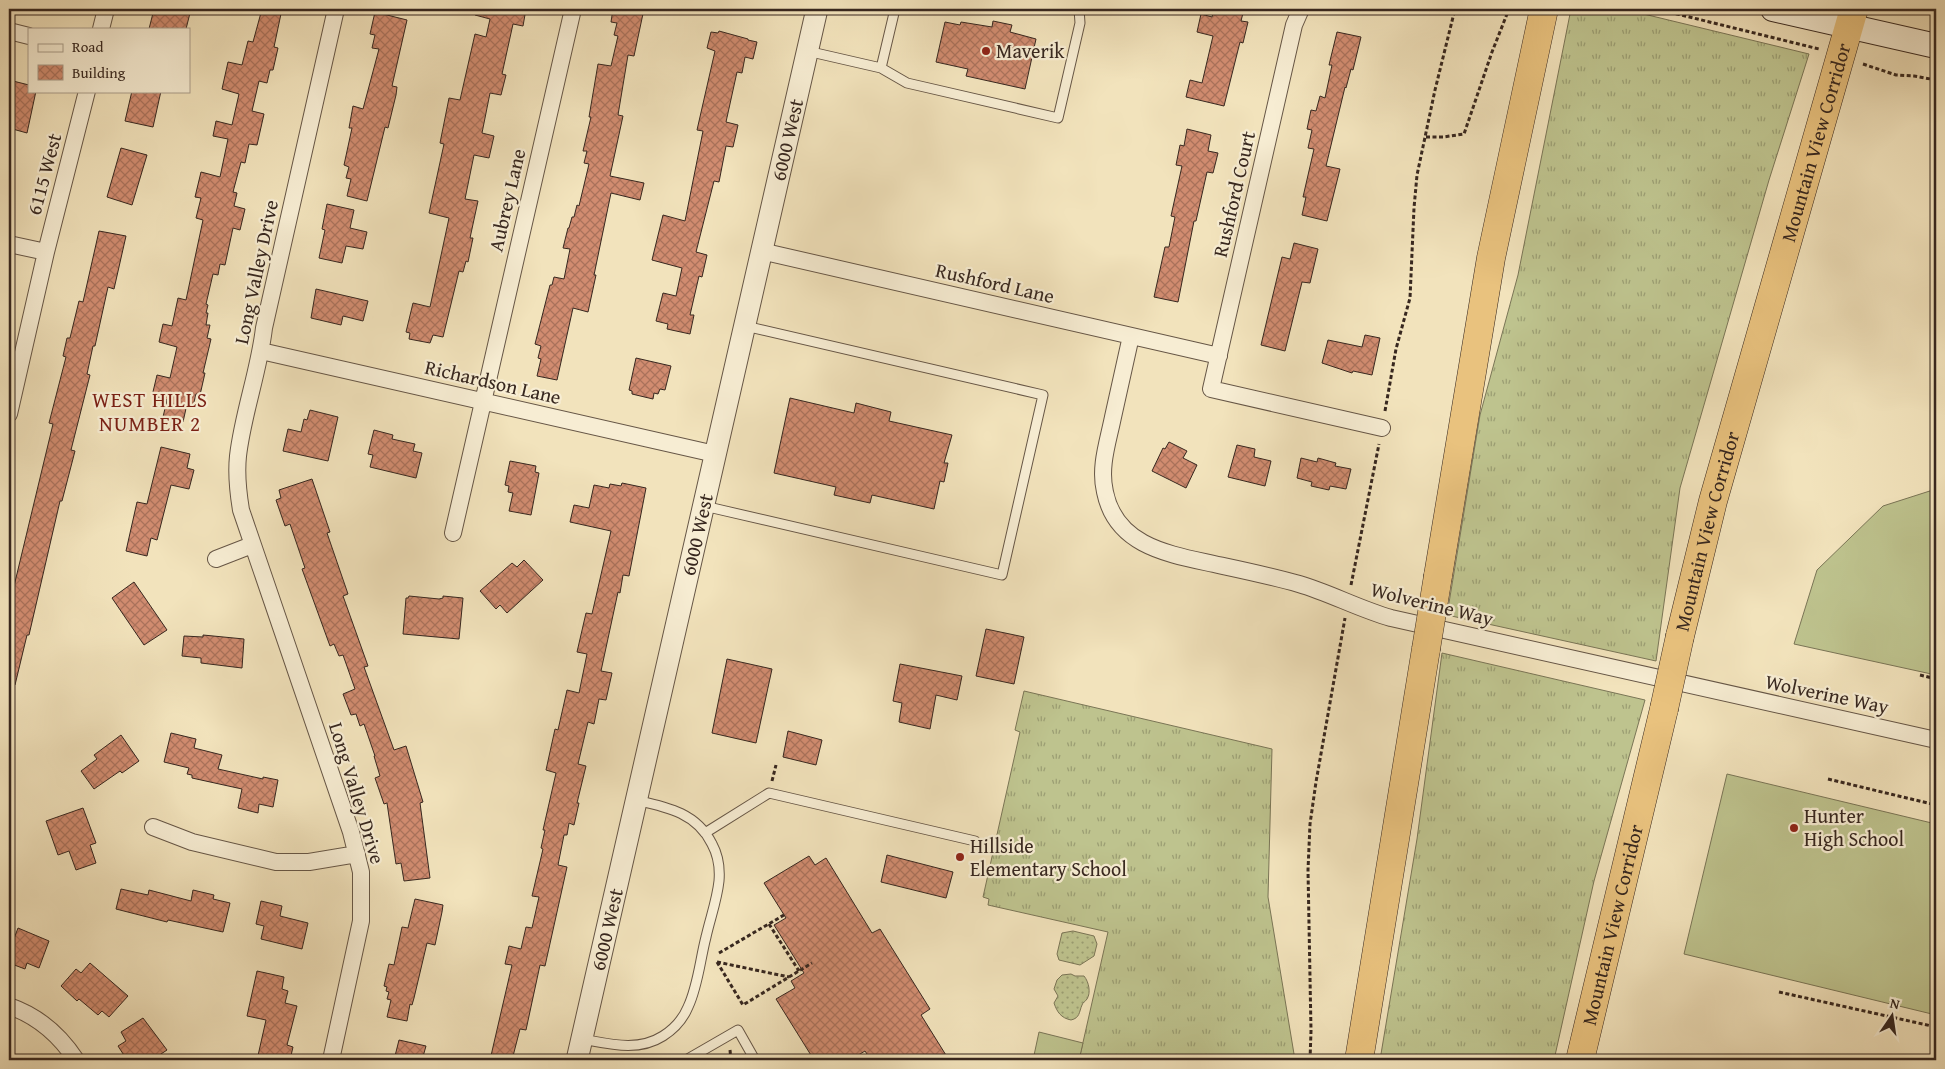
<svg xmlns="http://www.w3.org/2000/svg" width="1945" height="1069" viewBox="0 0 1945 1069" font-family="'Gentium Book Plus',serif">
<defs>
<pattern id="grass-tufts" width="24" height="20" patternUnits="userSpaceOnUse" patternTransform="scale(1.25)"><rect width="24" height="20" fill="#bec38e"/><path d="M3 7l-1-3M5 7V3M7 7l1-3M15 17l-1-3M17 17v-4M19 17l1-3" fill="none" stroke="#9b9e73"/></pattern>
<pattern id="park-dots" width="8" height="8" patternUnits="userSpaceOnUse" patternTransform="scale(1.25)"><rect width="8" height="8" fill="#bec38e"/><path d="M2 2h.1M6 6h.1" fill="none" stroke="#9b9e73" stroke-width="1.8" stroke-linecap="round"/></pattern>
<pattern id="building-cross-hatch" width="8" height="8" patternUnits="userSpaceOnUse" patternTransform="scale(1.25)"><rect width="8" height="8" fill="#d18c70"/><path d="M0 0l8 8M0 8l8-8" fill="none" stroke="#aa725b"/></pattern>
</defs>
<rect width="100%" height="100%" fill="#f2e3bc"/>
<filter id="stains"><feTurbulence type="fractalNoise" baseFrequency=".004" numOctaves="4"/><feColorMatrix values="0 0 0 0 .2 0 0 0 0 .09 0 0 0 0 .02 0 0 0 .5 -.17"/></filter>
<radialGradient id="worn" r=".72"><stop offset=".6" stop-color="#630" stop-opacity="0"/><stop offset="1" stop-color="#630" stop-opacity=".3"/></radialGradient>
<!-- grass -->
<path fill="url(#grass-tufts)" stroke="#7a7556" d="M1571 9H1623L1809 54 1769 180 1680 488 1656 661 1447 615 1480 415 1518 275Z
M1442 653 1645 700 1594 881 1554 1060H1380L1417 839Z
M1024 691 1272 749 1268 897 1295 1060H1079L1108 932 988 905 989 899 983 897 1020 732 1015 730Z"/>
<!-- park -->
<path fill="url(#park-dots)" stroke="#7a7556" d="M1073 931 1094 936 1097 944 1094 956 1080 965 1059 960 1057 954 1062 933Z
M1071 974 1075 976H1084C1089 982 1091 993 1087 999 1085 1002 1083 1002 1082 1005 1079 1012 1080 1018 1071 1020 1061 1018 1057 1012 1054 1003L1058 996 1054 989 1057 980 1062 975Z"/>
<!-- garden -->
<path fill="#bec38e" stroke="#7a7556" d="M1936 489V675L1794 644 1817 570 1883 506Z
M1727 774 1936 824V1015L1684 954Z
M1039 1032 1083 1043 1079 1060H1033Z"/>
<!-- building -->
<path fill="url(#building-cross-hatch)" stroke="#37271f" d="M154 9H191L186 29H149Z
M262 9H282L274 47 278 48 273 70H270L267 83 259 81 252 111 264 114 257 145 249 144 245 163 241 162 233 192 237 193 234 206 245 209 240 230 233 228 225 265 220 264 218 275 213 274 206 304 208 305 206 313H208L206 325H210L207 338 211 339 203 373H205L200 395 196 394 193 406 187 404 183 422 163 417 167 400 152 396 157 375 170 378 177 347 159 342 163 324 172 326 178 298 186 300 203 220 196 218 201 198 195 197 201 172 220 177 228 139 213 136 216 121 232 125 239 94 222 89 228 62 242 65 248 41 253 42Z
M476 9H526L523 26 513 24 502 74 506 75 501 95 490 93 482 133 494 136 489 158 474 155 465 199 478 201 470 238H473L468 262 466 261 463 272 459 271 443 337 433 335 430 343 409 339 410 333 406 332 413 303 430 307 449 218 429 213 444 144 440 143 449 98 460 100 475 34 486 37 490 19 475 15Z
M613 9H644L634 56 628 55 618 115 623 116 610 176 644 183 640 200 611 193 594 275H596L588 312 573 308 557 380 537 376 541 359 538 358 541 346 535 344 550 285H552L554 277 564 279 570 249 563 248 568 228H569L572 217H574L577 205 579 206 589 164 584 163 587 151H583L591 117H589L598 64 611 66 618 36 614 35 617 23 611 22Z
M1214 9H1244L1241 21 1248 22 1243 43 1240 42 1224 106 1186 97 1190 80 1202 83 1213 36 1197 32 1201 14 1212 17Z
M375 12 407 20 392 86 397 87 396 95 388 128 385 127 367 201 347 196 351 179 346 178 349 167 344 165 352 128H349L353 106 363 109 379 49 372 48 375 35 370 34Z
M993 21 1012 25 1010 32 1036 39 1025 89 966 76 968 69 936 62 945 22 960 25 961 22 992 27Z
M719 31 748 39V40L757 42 753 59 745 57 742 73 737 72 726 122 738 125 733 147 726 146 719 182 714 181 696 252 707 255 702 277 699 276 690 315H694L690 334 667 329 668 324 656 321 663 293 676 296 682 268 652 260 663 215 685 221 703 131 697 130 715 51 707 48 711 32 718 33Z
M1337 32 1361 37 1353 70 1351 69 1346 88 1345 87 1326 166 1340 169 1327 221 1302 215 1306 197H1303L1314 149 1308 148 1312 130 1307 129 1311 110 1316 111 1320 96 1325 98 1332 65H1329Z
M9 80 29 85V91H36L27 133 9 128Z
M132 91H161L153 127 125 121Z
M1187 129 1211 135 1208 151 1218 153 1213 173 1207 172 1196 221H1194L1178 302 1154 297 1165 247H1169L1175 217 1171 216 1182 166 1176 165 1180 145 1184 146Z
M121 148 147 155 132 205 107 197Z
M327 204 354 210 350 228 367 232 363 249 346 246 342 263 319 258 325 230 322 229Z
M99 231 126 236 114 289 108 287 95 346H93L87 374 90 375 71 450 75 451 62 501H60L29 635H27L15 685 9 684V607L53 424 49 423 66 357 63 356 67 338H70L79 301 83 302Z
M1294 243 1318 249 1310 283 1302 282 1285 351 1261 345 1282 257 1290 259Z
M316 289 368 301 363 321 343 316 341 325 311 318Z
M1365 335 1380 338 1372 375 1353 371 1352 373 1322 363 1328 340 1362 347Z
M636 358 671 366 665 390 660 389 658 394 654 393 653 399 632 394V391L629 390Z
M790 398 854 413 856 403 891 412 889 421 952 435 944 463H948L944 482 940 481 934 509 872 495 870 503 834 495 836 487 774 473Z
M310 410 338 417 328 461 283 451 288 429 301 432 304 419 307 420Z
M374 430 393 435 392 439 415 444 413 451 422 453 416 478 370 467 373 455 368 454Z
M1169 442 1187 451 1183 458 1197 465 1186 488 1152 471 1163 448 1165 449Z
M1237 445 1255 449 1254 457 1271 461 1265 486 1228 477Z
M161 447 190 454 187 468 194 470 189 489 171 485 157 540 151 538 147 556 126 551 137 502 147 504Z
M1301 458 1317 462 1318 458 1336 463 1335 466 1351 469 1346 489 1330 486 1329 490 1311 486 1312 482 1297 478Z
M510 461 536 466 535 472 539 473 531 515 509 511 513 493 508 492 509 486 505 485Z
M312 479 330 532 327 533 348 594 343 596 368 666 364 667 394 750 406 746 423 802 420 803 430 878 404 881 401 863 396 864 387 803 384 804 375 778 380 776 374 756H375L364 724 360 726 356 714 351 715 343 694 355 689 343 655 339 656 334 644 330 646 302 569 305 568 290 524 285 526 276 500 281 498 279 490Z
M622 483 646 488 629 576 623 575 620 593 618 592 601 671 612 673 606 700 599 699 594 724 588 722 578 764 586 766 577 803H579L574 825 569 823 567 835H564L558 865 567 867 545 966 540 965 526 1030 520 1029 512 1060H490L512 965 505 964 509 946 521 949 526 927 532 928 539 897 532 896 543 849 541 848 545 830H543L556 773 546 770 555 729 558 730 567 690 579 693 587 654 577 652 586 613 592 614 611 531 570 522 574 505 589 508 594 485 609 488 610 484 621 486Z
M524 560 543 580 507 613 500 605 496 609 480 591 512 563 517 567Z
M134 582 167 630 144 645 112 598Z
M409 596 439 599 443 598V596L463 598 459 639 403 634 406 598H408Z
M986 629 1024 637 1014 684 976 676Z
M203 635 244 639 242 668 201 663V658L182 656 184 636 203 637Z
M727 659 772 669 756 743 712 733Z
M900 664 962 676 957 700 936 695 930 729 899 722 902 703 893 701Z
M788 731 822 740 816 765 783 757Z
M171 733 196 739 194 748 222 755 218 769 263 779V777L278 780 273 807 259 804 258 813 238 808 242 789 192 778V775L187 774 189 768 164 762Z
M121 735 139 761 122 773 120 771 94 789 81 771 97 759 94 755Z
M83 808 96 843 90 845 96 863 76 870 69 851 58 855 46 821Z
M887 855 953 872 946 898 881 882Z
M809 856 815 865 826 858 872 933 880 929 930 1009 921 1015 949 1060H871L865 1051 850 1060H814L776 999 795 988 791 981 804 973 774 925 786 918 764 883Z
M121 889 148 895 149 890 191 901 193 890 214 895 213 899 230 903 223 932 168 920 167 922 116 909Z
M415 899 443 905 442 912 435 945 427 943 414 998 412 1005 410 1004 407 1021 387 1017 391 1000 387 999 389 992 386 991 387 987 384 986 389 964 394 965 402 927 408 928Z
M261 901 282 906 280 916 308 923 302 949 261 939 264 926 256 924Z
M18 928 49 941 39 968 27 963 25 969 9 963V952Z
M90 963 128 996 109 1017 102 1011 98 1015 79 999 77 1001 61 986 76 969 81 973Z
M257 971 284 977 282 989 288 991 285 1003 297 1006 287 1045 293 1047 290 1060H257L266 1020 247 1016Z
M143 1018 167 1050 152 1060H127L118 1046 126 1041 121 1032Z
M399 1040 426 1046 422 1060H394Z"/>
<g fill="none" stroke-linecap="round" stroke-linejoin="round">
<!-- service casing -->
<g stroke="#665646" stroke-width="11">
<path id="service" d="M807 51 881 68 907 83 1058 118 1080 23 1079 9
M881 68 895 9
M704 506 1002 575 1043 395 745 326
M705 833 769 793 975 841
M582 1039C610 1044 638 1052 663 1036 674 1029 683 1019 688 1007 698 986 700 960 706 937 710 919 717 900 719 881 720 869 718 855 712 844 697 813 667 807 636 800
M686 1060 738 1030 755 1060"/>
</g>
<!-- minor casing -->
<g stroke="#665646" stroke-width="18">
<path id="minor" d="M1301 9 1294 25 1211 389 1382 428
M101 29 106 9
M9 31 29 36
M9 244 46 252
M761 251 1219 356
M1131 336C1125 363 1119 390 1113 417 1108 442 1099 467 1105 492 1116 546 1168 554 1214 564 1242 570 1271 576 1299 584 1330 593 1359 609 1391 618L1936 740
M261 351 715 454
M9 414 46 252 87 91
M453 533 573 9
M216 559 252 545
M153 827 192 842 276 862H309L357 854
M9 1006C38 1016 59 1034 76 1060
M331 1060 361 921V872L351 832 241 510C238 492 236 475 238 456 243 413 259 371 264 328L336 9"/>
</g>
<!-- tertiary casing -->
<g stroke="#665646" stroke-width="23">
<g id="tertiary">
<path id="s1" d="M577 1060 817 9"/>
</g>
</g>
<!-- secondary casing -->
<g stroke="#37271f" stroke-width="26">
<path id="secondary" d="M1773 9 1936 46"/>
</g>
<!-- trunk casing -->
<g stroke="#37271f" stroke-width="29">
<g id="trunk">
<path d="M1438 576 1491 258 1544 9"/>
<path id="s2" d="M1680 636 1713 501 1854 9"/>
<path d="M1359 1060 1426 649"/>
<path id="s3" d="M1580 1060 1664 709"/>
</g>
</g>
<!-- path -->
<path stroke="#37271f" stroke-width="3" stroke-dasharray="4 2.5" stroke-linecap="butt" d="M1657 9 1819 49
M1863 64 1896 75 1914 76 1936 80
M1426 137H1443L1464 134 1492 52 1509 9
M1385 411 1396 349 1410 298 1414 208 1417 175 1435 90 1455 9
M1351 585 1379 444
M1920 675 1936 679
M1828 779 1936 805
M772 781 776 765
M769 924 799 971
M719 953 784 915
M717 962 743 1005 812 963
M717 962 789 977
M1779 992 1936 1027
M730 1050 731 1060
M1310 1060 1311 1031 1308 870 1310 824 1316 782 1345 618"/>
<!-- service -->
<use href="#service" stroke="#f7edd3" stroke-width="9"/>
<!-- minor -->
<use href="#minor" stroke="#f7edd3" stroke-width="16"/>
<!-- tertiary -->
<use href="#tertiary" stroke="#f7edd3" stroke-width="21"/>
<!-- secondary -->
<use href="#secondary" stroke="#f7edd3" stroke-width="24"/>
<!-- trunk -->
<use href="#trunk" stroke="#e9c27e" stroke-width="28"/>
<!-- trunk-bridge casing -->
<g stroke="#37271f" stroke-width="29" stroke-linecap="butt">
<path id="trunk-bridge" d="M1426 649 1438 576
M1664 709 1680 636"/>
</g>
<!-- trunk-bridge -->
<use href="#trunk-bridge" stroke="#e9c27e" stroke-width="28"/>
</g>
<!-- markers -->
<g fill="#8f2418" stroke="#f7edd3" stroke-width="2">
<circle cx="986" cy="51" r="5"/>
<circle cx="1794" cy="828" r="5"/>
<circle cx="960" cy="857" r="5"/>
</g>
<g text-anchor="middle" stroke-width="4.5" stroke-linejoin="round" paint-order="stroke">
<!-- poi labels -->
<g font-size="20" fill="#37271f" stroke="#f7edd3" text-anchor="start">
<text x="996" y="58">Maverik</text>
<text x="1804" y="823">Hunter<tspan x="1804" dy="23">High School</tspan></text>
<text x="970" y="853">Hillside<tspan x="970" dy="23">Elementary School</tspan></text>
</g>
<!-- street labels -->
<g font-size="20" fill="#37271f" stroke="#f7edd3">
<text dy="7" stroke="none"><textPath href="#s1" startOffset="944">6000 West</textPath></text>
<text dy="7" stroke="none"><textPath href="#s2" startOffset="512">Mountain View Corridor</textPath></text>
<text transform="translate(44 174) rotate(-75)" y="7">6115 West</text>
<text transform="translate(1234 194) rotate(-77)" y="7">Rushford Court</text>
<text transform="translate(507 200) rotate(-77)" y="7">Aubrey Lane</text>
<text transform="translate(256 272) rotate(-78)" y="7">Long Valley Drive</text>
<text transform="translate(995 283) rotate(13)" y="7">Rushford Lane</text>
<text transform="translate(493 382) rotate(13)" y="7">Richardson Lane</text>
<text dy="7" stroke="none"><textPath href="#s2" startOffset="108">Mountain View Corridor</textPath></text>
<text dy="7" stroke="none"><textPath href="#s1" startOffset="539">6000 West</textPath></text>
<text transform="translate(1432 604) rotate(14)" y="7">Wolverine Way</text>
<text transform="translate(1827 694) rotate(12)" y="7">Wolverine Way</text>
<text transform="translate(357 793) rotate(73)" y="7">Long Valley Drive</text>
<text dy="7" stroke="none"><textPath href="#s3" startOffset="139">Mountain View Corridor</textPath></text>
<text dy="7" stroke="none"><textPath href="#s1" startOffset="134">6000 West</textPath></text>
</g>
<!-- neighbourhood labels -->
<g font-size="21" letter-spacing="1" fill="#7a1f14" stroke="#f7edd3">
<text x="150" y="407">WEST HILLS<tspan x="150" dy="24">NUMBER 2</tspan></text>
</g>
</g>
<!-- margin -->
<rect width="1945" height="1069" fill="none" stroke="#f2e3bc" stroke-width="30"/>
<rect x="10" y="10" width="1925" height="1049" fill="none" stroke="#37271f" stroke-width="2.5"/>
<rect x="15" y="15" width="1915" height="1039" fill="none" stroke="#37271f"/>
<!-- legend -->
<rect x="28" y="28" width="162" height="65" fill="#f7edd3" stroke="#aa9e8b"/>
<rect x="38" y="44" width="25" height="8" fill="#f7edd3" stroke="#aa9e8b"/>
<text x="72" y="52" font-size="15" fill="#37271f">Road</text>
<rect x="38" y="65" width="25" height="15" fill="url(#building-cross-hatch)" stroke="#aa9e8b"/>
<text x="72" y="78" font-size="15" fill="#37271f">Building</text>
<!-- north arrow -->
<g transform="translate(1892 1016) rotate(13)" stroke="#f7edd3" stroke-width="4" paint-order="stroke">
<path d="M0-4L9 19L0 12L-9 19Z" fill="#37271f"/>
<text y="-8" font-size="14" font-weight="bold" text-anchor="middle" fill="#37271f">N</text>
</g>
<rect width="100%" height="100%" filter="url(#stains)"/>
<rect width="100%" height="100%" fill="url(#worn)"/>
</svg>
